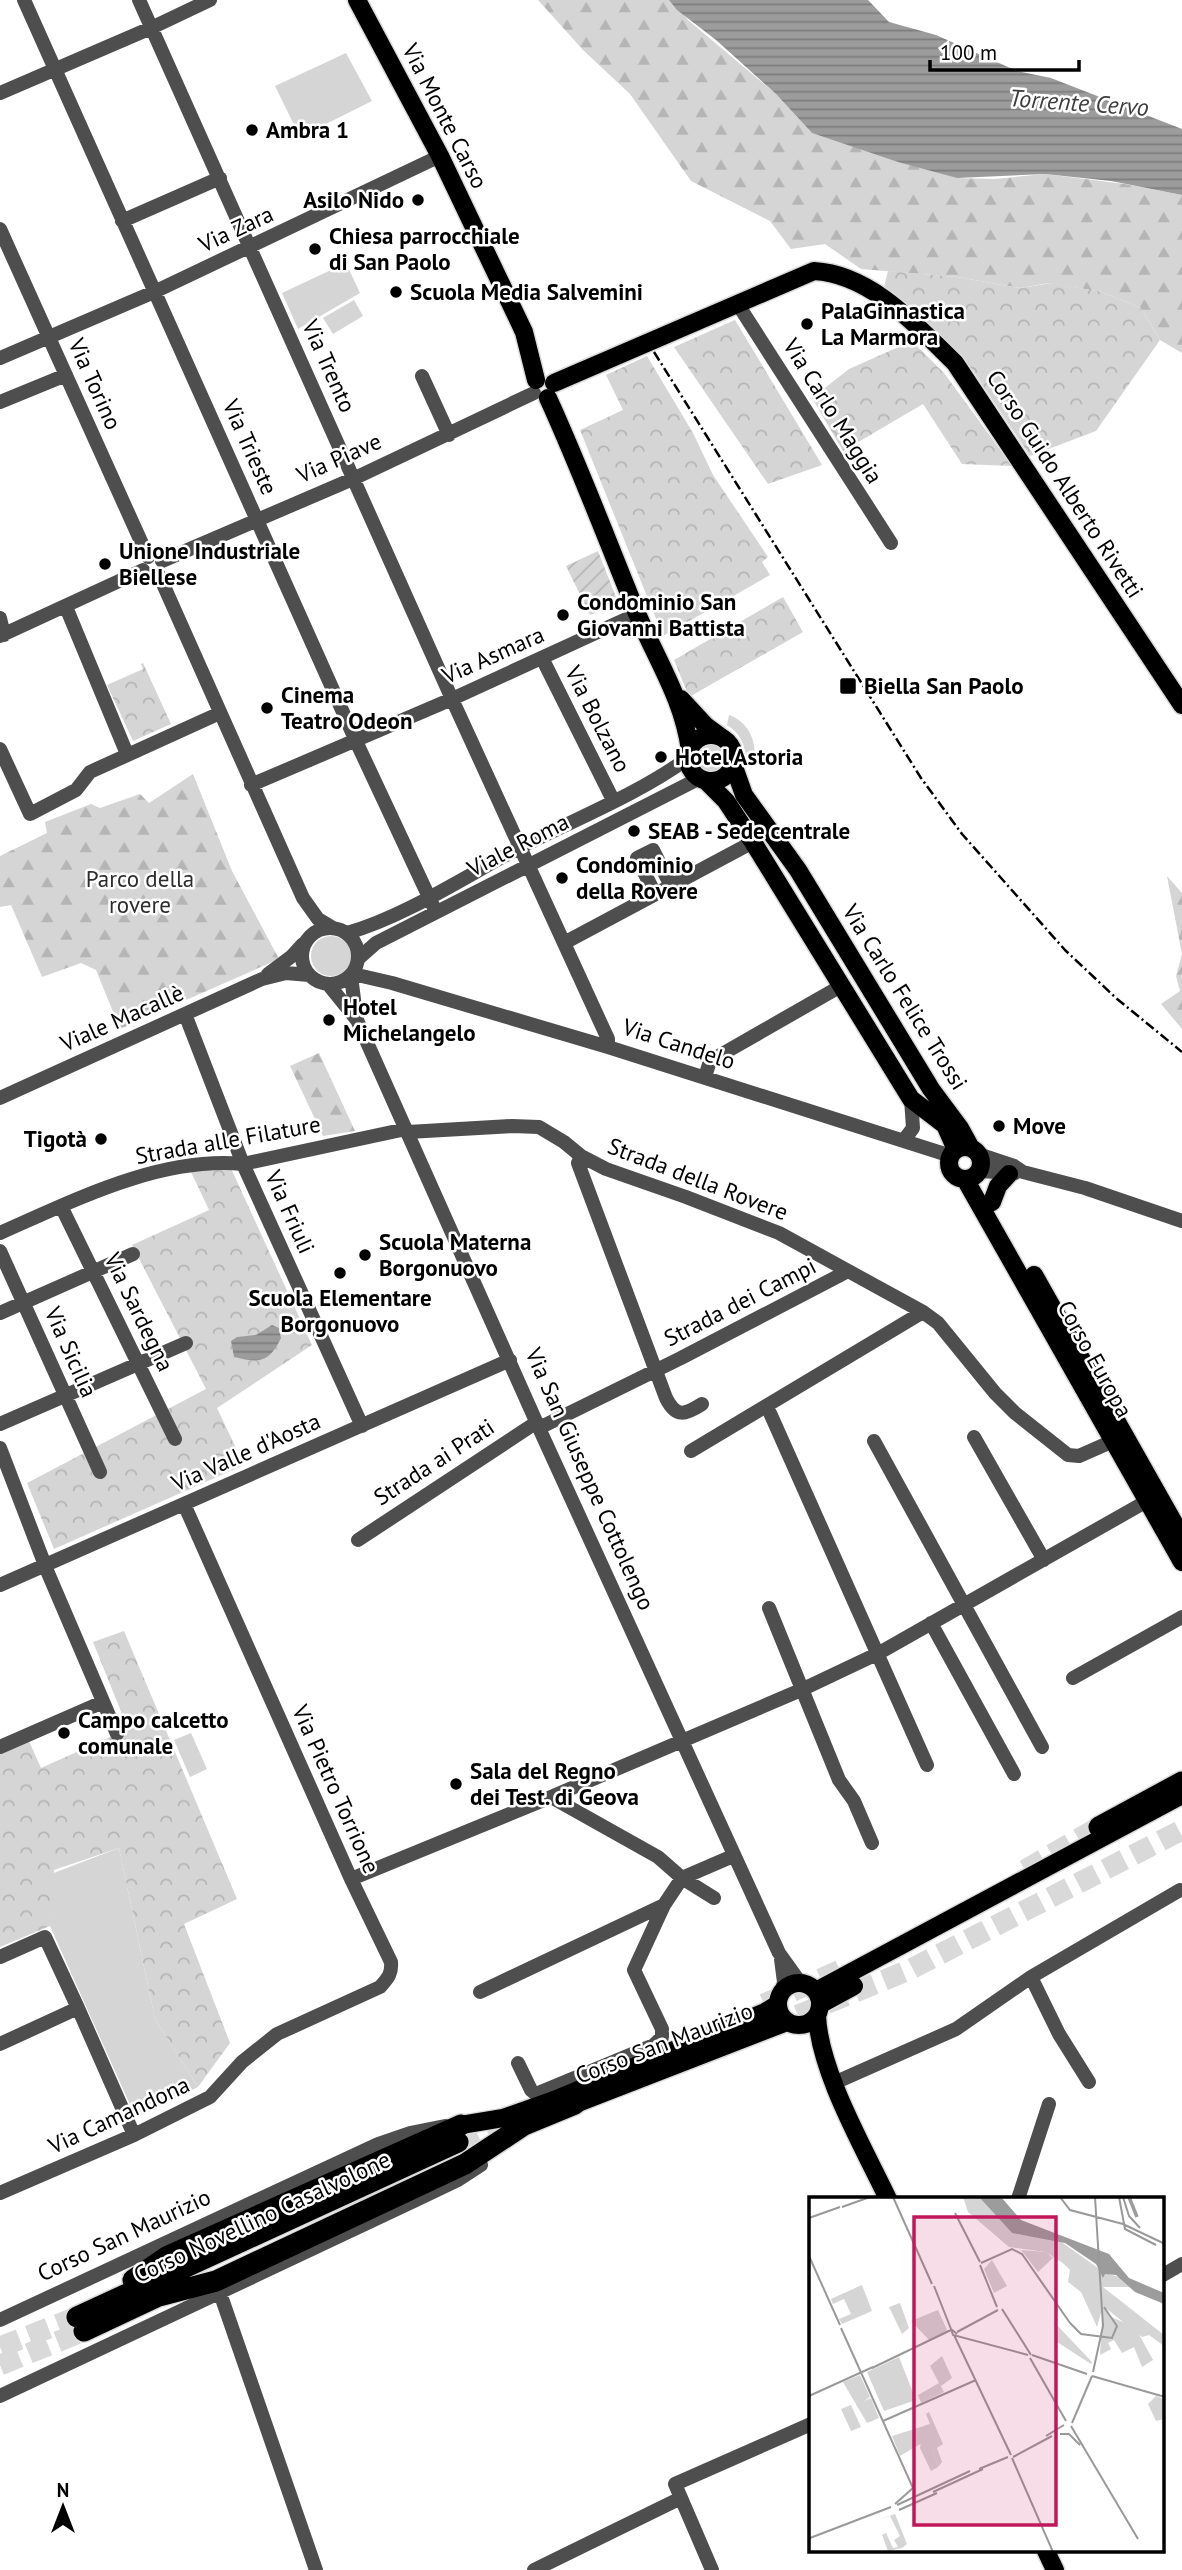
<svg xmlns="http://www.w3.org/2000/svg" width="1182" height="2570" viewBox="0 0 1182 2570" font-family="'PT Sans',sans-serif">
<defs>
<pattern id="forest-firs" width="22" height="20" patternUnits="userSpaceOnUse" patternTransform="scale(1.75)"><rect width="22" height="20" fill="#d5d5d5"/><path d="M5 1l3.5 6h-7zM16 11l3.5 6h-7z" fill="#b5b5b5"/></pattern>
<pattern id="park-crowns" width="20" height="18" patternUnits="userSpaceOnUse" patternTransform="scale(1.75)"><rect width="20" height="18" fill="#d5d5d5"/><path d="M2 6a3 3 0 1 1 6 0M12 15a3 3 0 1 1 6 0" fill="none" stroke="#b5b5b5"/></pattern>
<pattern id="garden-furrows" width="10" height="10" patternUnits="userSpaceOnUse" patternTransform="scale(1.75)"><rect width="10" height="10" fill="#d5d5d5"/><path d="M-1 1l2-2M0 10L10 0M9 11l2-2" fill="none" stroke="#b5b5b5"/></pattern>
<pattern id="water-rules" width="6" height="5" patternUnits="userSpaceOnUse" patternTransform="scale(1.75)"><rect width="6" height="5" fill="#9c9c9c"/><path d="M0 2.5h6" fill="none" stroke="#7d7d7d"/></pattern>
</defs>
<rect width="100%" height="100%" fill="#fff"/>
<!-- grass -->
<path fill="#d5d5d5" d="M346 53 372 101 300 137 275 86Z
M346 263 360 293 298 329 282 293Z
M354 300 363 316 333 334 323 318Z
M729 715C747 721 757 740 754 758L745 757C745 742 739 733 727 725Z
M695 756a16 16 0 1 1 32 0a16 16 0 1 1-32 0Z
M311 956a20 20 0 1 1 40 0a20 20 0 1 1-40 0Z
M191 1733 207 1769 190 1777 174 1740Z
M119 1848 155 2019 198 2087 136 2118 50 1926 51 1874Z"/>
<!-- forest -->
<path fill="url(#forest-firs)" d="M538 0H672L688 20 776 94 812 133 957 178 994 179 1045 174 1125 184 1182 195V353L1160 340 1141 308 1102 292 1049 283 1020 288 957 277 861 269 825 244 791 249 770 221 691 181 630 94 583 50Z
M193 774 232 871 279 959 120 1029 96 970 81 963 42 977 11 905 0 907V856L47 833 45 822 91 804 100 808 140 794 149 803Z
M1167 876 1182 893V1029L1161 1004 1180 991 1176 976 1182 954Z
M319 1053 355 1131 323 1136 290 1066Z"/>
<!-- park -->
<path fill="url(#park-crowns)" d="M888 271 957 277 1020 288 1052 283 1102 292 1141 308 1160 340 1096 431 1030 456 973 371 929 325 884 287Z
M735 320 822 465 768 484 674 347Z
M912 341 944 373 1012 466 962 464 923 404 843 451 812 398 849 369Z
M647 356 693 433 713 475 768 557 762 562 770 575 663 636 580 430 623 410 606 375Z
M783 597 803 632 689 697 674 660Z
M143 663 171 724 133 741 107 685 143 669 141 664Z
M229 1164 312 1345 217 1408 244 1465 54 1549 27 1483 206 1389 132 1245 209 1210 191 1172Z
M124 1631 237 1899 184 1924 230 2043 198 2087 155 2019 119 1848 54 1870 50 1926 0 1947V1751L28 1739 41 1768 128 1729 93 1642Z"/>
<!-- garden -->
<path fill="url(#garden-furrows)" d="M598 551 616 597 612 606 590 615 566 566Z"/>
<!-- water -->
<path fill="url(#water-rules)" d="M669 0H868L889 22 936 35 1017 71 1051 78 1182 129V195L1111 181 1045 174 957 178 898 162 812 133 776 94 716 40 677 10Z
M272 1325 279 1328 281 1338C269 1363 259 1363 234 1357L231 1341 237 1337 256 1335Z"/>
<g fill="none" stroke-linecap="round" stroke-linejoin="round">
<!-- highway-tunnel -->
<path stroke="#d9d9d9" stroke-width="21" stroke-dasharray="21 10" stroke-linecap="butt" d="M1025 1870 1099 1827
M764 2004 843 1969
M769 2027 909 1970 1182 1830
M458 2142 511 2118
M0 2347 77 2317
M0 2365 84 2331"/>
<!-- major casing -->
<g stroke="#dbdbdb" stroke-width="21">
<path id="major" d="M357 0 440 156 524 332 536 380
M554 383 814 271C871 274 917 326 955 363L1182 705
M548 398C580 468 607 540 636 611 655 657 684 700 690 751
M681 699 706 726 721 737
M688 758a23 23 0 1 1 46 0a23 23 0 1 1-46 0Z
M733 764 744 795 798 870 931 1089 960 1128 971 1148
M705 780 726 801 753 842 911 1099 945 1125 956 1150
M949 1163a16 16 0 1 1 32 0a16 16 0 1 1-32 0Z
M965 1179 1182 1562
M992 1202 998 1186 1009 1174
M1034 1275 1182 1537
M778 2004a21 21 0 1 1 42 0a21 21 0 1 1-42 0Z
M816 1991 1182 1795
M821 2004 854 1986
M817 2015C819 2071 864 2148 888 2199
M575 2104 787 2022
M461 2125 503 2118 554 2100 765 2012 778 2004
M1046 2551 1055 2570"/>
</g>
<!-- highway casing -->
<g stroke="#dbdbdb" stroke-width="24">
<path id="highway" d="M1099 1827 1182 1782
M133 2280 168 2256 461 2125
M155 2297 216 2281 465 2164 524 2125 575 2104
M77 2317 458 2142
M84 2331 167 2292"/>
</g>
<!-- minor -->
<path stroke="#4e4e4e" stroke-width="14" d="M24 0 355 739 436 912
M139 0 452 699 608 1039V1047
M0 93 151 28 210 0
M122 221 220 178
M0 229 148 557
M737 303 891 543
M0 358 154 292 440 156
M422 376 449 435
M0 402 66 375
M162 561 355 478 534 393
M159 575 303 898 318 919 333 928
M66 607 127 754
M0 618 4 635
M0 636 143 570
M542 658 613 800
M0 749 30 814 76 790 90 772 220 713
M251 785 452 699 637 614
M655 894 637 858 653 850 671 886
M302 956a28 28 0 1 1 56 0a28 28 0 1 1-56 0Z
M347 933C404 917 466 876 519 848 575 819 637 795 688 758
M564 943 753 842
M359 958 376 943 700 778
M268 974 292 956 303 944
M353 974 392 983 608 1047 951 1156
M351 976 356 1015
M328 984 357 1020 539 1428 779 1953 797 1978 805 1984
M185 1014 243 1164 362 1426
M705 1077 710 1061 841 986
M0 1098 262 979 286 973 309 975
M408 1132 512 1126 539 1127 564 1142 581 1156 606 1169 686 1197 779 1233 923 1312 938 1323 995 1393 1015 1413 1068 1455 1079 1456 1113 1441
M904 1140 913 1128 911 1099
M978 1154 1014 1166 1023 1172 1085 1188 1182 1221
M581 1156 578 1163 666 1398C676 1418 685 1415 702 1404
M979 1171 1015 1173
M61 1206 175 1439
M0 1233C73 1201 160 1156 243 1164L406 1129
M0 1251 100 1472
M0 1313 133 1254
M770 1413 927 1765
M0 1424 186 1343
M539 1428 681 1358 846 1272
M974 1437 1044 1560
M874 1441 1042 1747
M0 1448 48 1573 117 1734
M691 1451 923 1312
M358 1540 537 1422
M0 1585 510 1360
M769 1608 839 1780 854 1801 872 1843
M931 1623 1014 1774
M1073 1678 1182 1617
M0 1747 103 1702
M551 1797 658 1857 682 1878 714 1898
M351 1879 551 1797 801 1690 879 1653 1147 1501
M0 1957 45 1937 78 2008
M781 1959 784 1982 782 1991
M1031 1977 1059 2034 1089 2082
M480 1992 664 1905 682 1878 733 1856
M0 2044 78 2008 134 2135
M518 2063 531 2090 536 2094 654 2045 662 2037V2029L634 1970 664 1905
M834 2083 956 2029 1031 1977 1180 1890
M0 2193 134 2135 210 2097 242 2062 277 2034 380 1987C388 1978 392 1974 391 1962L351 1879 184 1504
M1018 2199 1049 2104
M1163 2275 1182 2264
M220 2293 316 2570
M0 2320 378 2144 410 2133 445 2126
M0 2396 414 2201 458 2180 481 2165
M534 2570 681 2498
M712 2570 675 2484 811 2424"/>
<!-- major -->
<use href="#major" stroke="#000" stroke-width="18"/>
<!-- highway -->
<use href="#highway" stroke="#000" stroke-width="21"/>
<!-- rail -->
<path stroke="#000" stroke-width="2.5" stroke-dasharray="10 3.5 2 3.5" stroke-linecap="butt" d="M654 352 921 778 962 834 1065 950 1116 998 1182 1052"/>
</g>
<!-- markers -->
<g fill="#000" stroke="#fff" stroke-width="2.5">
<circle cx="252" cy="130" r="7"/>
<circle cx="418" cy="200" r="7"/>
<circle cx="315" cy="249" r="7"/>
<circle cx="396" cy="292" r="7"/>
<circle cx="807" cy="324" r="7"/>
<circle cx="105" cy="564" r="7"/>
<circle cx="563" cy="615" r="7"/>
<rect x="839" y="677" width="18" height="18" rx="3.5"/>
<circle cx="267" cy="708" r="7"/>
<circle cx="661" cy="757" r="7"/>
<circle cx="634" cy="831" r="7"/>
<circle cx="562" cy="878" r="7"/>
<circle cx="329" cy="1020" r="7"/>
<circle cx="999" cy="1126" r="7"/>
<circle cx="101" cy="1139" r="7"/>
<circle cx="365" cy="1255" r="7"/>
<circle cx="340" cy="1273" r="7"/>
<circle cx="64" cy="1733" r="7"/>
<circle cx="456" cy="1784" r="7"/>
</g>
<g text-anchor="middle" stroke-width="5" stroke-linejoin="round" paint-order="stroke">
<!-- street labels -->
<g font-size="23" fill="#000" stroke="#fff">
<text transform="translate(445 116) rotate(63)" y="8">Via Monte Carso</text>
<text transform="translate(236 229) rotate(-25)" y="8">Via Zara</text>
<text transform="translate(329 366) rotate(66)" y="8">Via Trento</text>
<text transform="translate(95 384) rotate(66)" y="8">Via Torino</text>
<text transform="translate(833 411) rotate(58)" y="8">Via Carlo Maggia</text>
<text transform="translate(250 447) rotate(66)" y="8">Via Trieste</text>
<text transform="translate(339 458) rotate(-24)" y="8">Via Piave</text>
<text transform="translate(1065 484) rotate(57)" y="8">Corso Guido Alberto Rivetti</text>
<text transform="translate(493 655) rotate(-24)" y="8">Via Asmara</text>
<text transform="translate(598 719) rotate(63)" y="8">Via Bolzano</text>
<text transform="translate(518 845) rotate(-27)" y="8">Viale Roma</text>
<text transform="translate(905 997) rotate(58)" y="8">Via Carlo Felice Trossi</text>
<text transform="translate(122 1018) rotate(-24)" y="8">Viale Macallè</text>
<text transform="translate(679 1044) rotate(18)" y="8">Via Candelo</text>
<text transform="translate(228 1140) rotate(-10)" y="8">Strada alle Filature</text>
<text transform="translate(698 1179) rotate(21)" y="8">Strada della Rovere</text>
<text transform="translate(290 1212) rotate(66)" y="8">Via Friuli</text>
<text transform="translate(740 1302) rotate(-27)" y="8">Strada dei Campi</text>
<text transform="translate(139 1312) rotate(64)" y="8">Via Sardegna</text>
<text transform="translate(71 1352) rotate(66)" y="8">Via Sicilia</text>
<text transform="translate(1095 1359) rotate(61)" y="8">Corso Europa</text>
<text transform="translate(246 1452) rotate(-24)" y="8">Via Valle d'Aosta</text>
<text transform="translate(434 1462) rotate(-33)" y="8">Strada ai Prati</text>
<text transform="translate(590 1479) rotate(66)" y="8">Via San Giuseppe Cottolengo</text>
<text transform="translate(336 1789) rotate(66)" y="8">Via Pietro Torrione</text>
<text transform="translate(664 2043) rotate(-21)" y="8">Corso San Maurizio</text>
<text transform="translate(119 2115) rotate(-25)" y="8">Via Camandona</text>
<text transform="translate(262 2217) rotate(-25)" y="8">Corso Novellino Casalvolone</text>
<text transform="translate(124 2235) rotate(-25)" y="8">Corso San Maurizio</text>
</g>
<!-- poi labels -->
<g font-size="23" font-weight="bold" fill="#000" stroke="#fff" text-anchor="start">
<text x="266" y="138">Ambra 1</text>
<text x="404" y="208" text-anchor="end">Asilo Nido</text>
<text x="329" y="244">Chiesa parrocchiale<tspan x="329" dy="26">di San Paolo</tspan></text>
<text x="410" y="300">Scuola Media Salvemini</text>
<text x="821" y="319">PalaGinnastica<tspan x="821" dy="26">La Marmora</tspan></text>
<text x="119" y="559">Unione Industriale<tspan x="119" dy="26">Biellese</tspan></text>
<text x="577" y="610">Condominio San<tspan x="577" dy="26">Giovanni Battista</tspan></text>
<text x="864" y="694">Biella San Paolo</text>
<text x="281" y="703">Cinema<tspan x="281" dy="26">Teatro Odeon</tspan></text>
<text x="675" y="765">Hotel Astoria</text>
<text x="648" y="839">SEAB - Sede centrale</text>
<text x="576" y="873">Condominio<tspan x="576" dy="26">della Rovere</tspan></text>
<text x="343" y="1015">Hotel<tspan x="343" dy="26">Michelangelo</tspan></text>
<text x="1013" y="1134">Move</text>
<text x="87" y="1147" text-anchor="end">Tigotà</text>
<text x="379" y="1250">Scuola Materna<tspan x="379" dy="26">Borgonuovo</tspan></text>
<text x="340" y="1306" text-anchor="middle">Scuola Elementare<tspan x="340" dy="26">Borgonuovo</tspan></text>
<text x="78" y="1728">Campo calcetto<tspan x="78" dy="26">comunale</tspan></text>
<text x="470" y="1779">Sala del Regno<tspan x="470" dy="26">dei Test. di Geova</tspan></text>
</g>
<!-- park labels -->
<g font-size="23" fill="#2c2c2c" stroke="#fff">
<text x="140" y="887">Parco della<tspan x="140" dy="26">rovere</tspan></text>
</g>
<!-- water labels -->
<g font-size="24" font-style="italic" fill="#3d3d3d" stroke="#fff">
<text transform="translate(1079 103) rotate(4)" y="8">Torrente Cervo</text>
</g>
</g>
<!-- overview -->
<g transform="translate(809 2197)">
<rect width="355" height="355" fill="#fff"/>
<path d="M91 106 100 131 93 137 80 110ZM294 108 302 120 326 130 344 163 333 170 325 150 313 156 305 143 299 146 302 152 291 158ZM90 160 107 203 75 214 58 175ZM51 178 61 200 55 204 62 201 70 221 58 226 34 185ZM347 199 355 202V222L347 224 339 207ZM42 208 52 230 42 234 32 212ZM120 241 129 270 122 274 111 251 112 244ZM86 317 98 347 93 351 79 354 73 338 77 336 84 351 89 350 85 343 91 339 81 319 65 324Z" fill="#d5d5d5"/>
<path d="M154 0H170L203 36 251 44 296 76 314 81 320 90H294L355 138V149L340 138 333 140 294 109 288 130 272 95 259 85 261 73 255 67 237 55 200 50 159 15ZM129 113 139 135 120 143 102 124ZM245 125 283 165 282 167 248 145Z" fill="#d5d5d5"/>
<path d="M212 53 237 55 244 61 229 75ZM183 63 198 89 185 96 175 72ZM53 88 63 114 33 127 30 122 42 117 35 102 24 107 22 102ZM133 159 143 181 132 189 135 195 112 206 109 198 130 186 121 169ZM120 215 134 247 128 251 133 265 129 270 120 242 91 259 83 239 121 227 117 217Z" fill="#d5d5d5"/>
<path d="M170 0H192L212 23 300 57 320 81 355 96V107L326 95 307 78 296 77 294 81 287 67 256 46 203 36Z" fill="#9c9c9c"/>
<path fill="none" stroke="#9c9c9c" stroke-width="3.5" d="M320 0 328 20"/>
<path fill="none" stroke="#999" stroke-width="2" d="M84 0 123 87M251 0 261 13 314 27 356 47M310 0 316 32 347 48M314 0 320 19 331 31M33 10 61 0M146 16 171 65M0 21 31 10M0 59 31 128M172 66 203 52 213 57 261 126M171 68 188 110M125 89 142 132M193 112 222 158M261 126 272 137 303 141 308 129 295 110M32 131 104 291 86 307M148 135 189 113M148 137 142 132 144 138 219 158M145 138 202 258M223 158 278 177M221 161 257 224M63 171 142 133M284 175 294 129 286 0M283 179 356 200M0 199 64 170M74 224 167 183M263 226 283 179M262 229 329 342M251 237H260L271 248M237 239 255 228M204 260 243 239M203 261 244 355M170 272 199 260M124 295 174 272M88 308 161 274M90 313 128 296M1 341 82 310"/>
<path fill="#c2185b" fill-opacity="0.15" stroke="#c2185b" stroke-width="3.5" d="M105 20H247V328H105Z"/>
<rect width="355" height="355" fill="none" stroke="#000" stroke-width="3.5"/>
</g>
<!-- north arrow -->
<g transform="translate(63 2507)" stroke="#ffffff" stroke-width="5" paint-order="stroke">
<path d="M0-5L12 26L0 18L-12 26Z" fill="#000000"/>
<text y="-10" font-size="19" font-weight="bold" text-anchor="middle" fill="#000000">N</text>
</g>
<!-- scale -->
<path d="M930 60v10h149v-10" fill="none" stroke="#000000" stroke-width="3.5"/>
<text x="940" y="60" font-size="21" fill="#000000" stroke="#ffffff" stroke-width="5" paint-order="stroke">100 m</text>
</svg>
